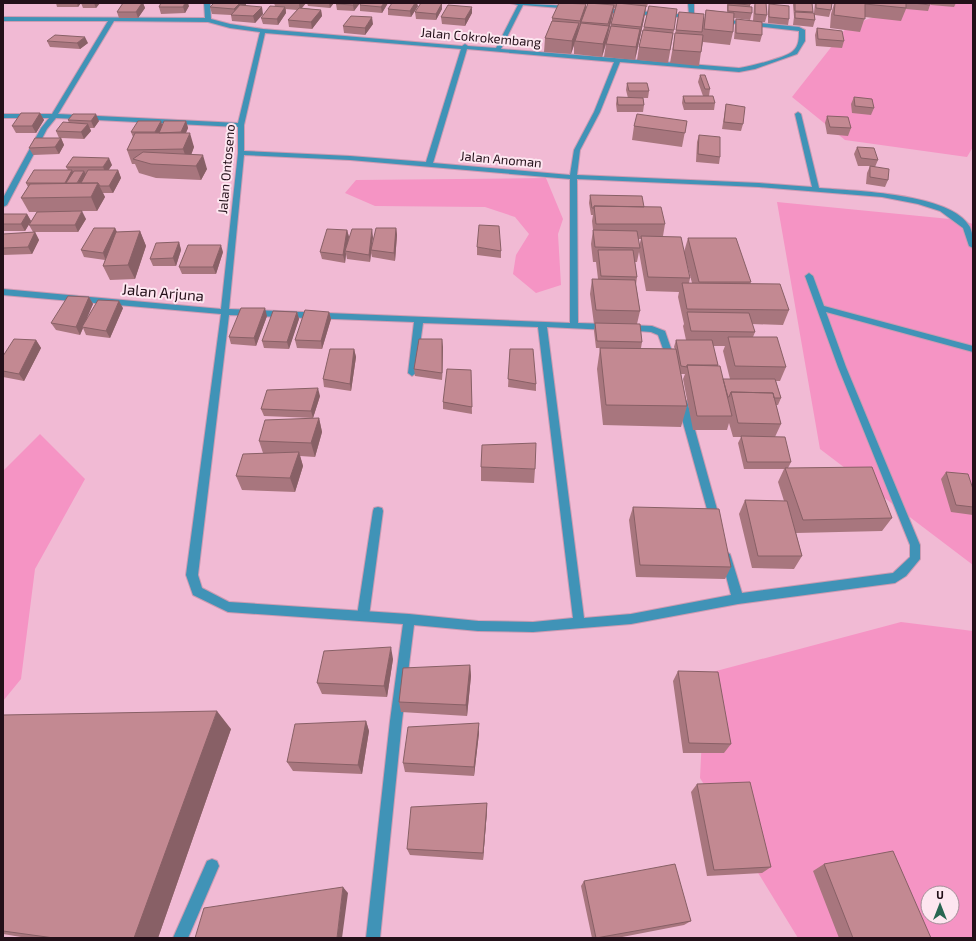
<svg xmlns="http://www.w3.org/2000/svg" width="976" height="941" viewBox="0 0 976 941" font-family="'Exo 2',sans-serif">
<rect width="100%" height="100%" fill="#f1bad4"/>
<!-- green -->
<path fill="#f594c4" fill-rule="evenodd" d="M910 3H973V147L967 157 845 140 792 97 847 27Z
M546 178 563 219 558 234 561 285 536 293 513 274 516 255 529 234 515 217 485 207 375 206 345 193 356 180Z
M777 202 960 220 973 224V565L820 449Z
M40 434 85 479 35 569 21 679 3 701V471Z
M901 622 973 631V938H798L700 778 705 674ZM928 893H952V917H928Z"/>
<g fill="none" stroke-linecap="round" stroke-linejoin="round">
<!-- lane casing -->
<g stroke="#cc9bb2" stroke-width="2">
<path id="lane" d="M378 507 382 508 383 511 369 616 367 620 363 621 359 620 357 616 373 511 374 508Z
M212 859 217 861 219 866 188 938H173L207 861Z"/>
</g>
<!-- street casing -->
<g stroke="#cc9bb2" stroke-width="2">
<path id="street" d="M204 3H210L211 19 230 24 263 29 462 46 465 44 468 46 496 48 518 5 510 3 571 6 573 7V9L523 5 501 49 739 68C748 67 788 57 793 51 799 46 799 38 799 31L720 22 717 20 718 19 799 27 805 30V41L797 54 755 69 739 72 620 62 600 112 580 150 577 175 759 183 812 187 795 114 798 112 801 114 819 188C854 191 952 193 970 227 973 234 973 241 973 248L969 246 963 228 940 211 918 204 882 197 759 187 577 179 578 323 608 324 612 327 608 330 547 327 584 618 631 614 731 595 721 557 722 554 726 552 730 554 731 557 742 593 893 573 910 557V545L838 367 805 276 809 273 813 276 824 306 973 346V352L826 312 846 367 920 545V559L906 576 895 583 738 604 631 624 533 632 478 631 414 625 402 721 380 938H366L390 721 403 624 228 612 193 595 186 575 221 314 3 295V289L221 309 238 153V127L56 118 47 129 7 205 3 207V198L41 128 49 118H3V114H52L108 21H3V17L205 18ZM114 21 208 22 230 28 260 32 238 123 58 114ZM265 33 461 49 426 162 350 156 244 151V125ZM467 49 614 62 594 112 574 150 570 175 433 163ZM244 155 350 160 570 179V323L229 309ZM229 315 414 322 408 373 412 376 416 373 423 323 538 327 573 618 533 622 478 621 409 614 229 602 202 588 198 575Z
M688 3H694V18L600 12 597 10 600 8 689 15Z
M628 325 652 326 665 331 675 360 674 362 671 363 667 360 658 335 651 332 625 330 624 328Z
M682 398 687 401 720 520 719 523 715 524 711 523 710 520 677 401Z"/>
</g>
<!-- lane -->
<use href="#lane" fill="#4093b7" fill-rule="evenodd"/>
<!-- street -->
<use href="#street" fill="#4093b7" fill-rule="evenodd"/>
</g>
<!-- wall -->
<path fill="#a8767e" fill-rule="evenodd" d="M56 3H100L96 8H83L81 3 78 7H57Z
M123 3H143L145 8 138 18H119L117 12Z
M214 3H246V5L245 6 263 14 255 23 232 21 231 15 212 14 210 7Z
M274 3H306L302 8 321 10 322 16 312 29 289 27 288 20 297 10 286 9V13L278 25 263 24 261 18 275 6Z
M307 3H334L330 8 308 6Z
M360 3 354 11 337 10 336 4Z
M361 3H388L382 13 360 11V5Z
M442 3V9L436 20 416 19 415 12Z
M601 3H623V4H625V3H648L647 7H646L644 19 635 60 604 57 606 44 602 57 574 54V45L571 54 544 52 545 38 552 21V18L586 4V9L600 4ZM614 8H615L607 39 608 34Z
M727 3H750V7L752 13 750 20 733 18V32L730 45 703 42 701 52 699 66 670 63 679 12 704 20 706 10 727 12Z
M755 3H766L767 15 765 22H762V35L760 42 734 39 735 26 736 19 753 21 754 6Z
M793 3H812L813 13H814L815 3H930V5L928 11 906 9 901 21 865 17 860 32 830 28 831 14 834 4 832 3 831 10 829 17 815 15V20L813 27 793 25 794 17 793 5Z
M931 3H956L954 7 931 5Z
M769 4 789 19 788 25 768 23V11Z
M189 6 185 13 161 14 159 7Z
M418 6 411 17 388 15V9Z
M649 6 674 30 668 63 637 60 639 47Z
M472 13 465 26 442 24 441 17Z
M373 24 365 35 344 33 343 26Z
M817 28 844 41 842 48 816 46 815 35Z
M47 41 88 43 80 49 50 47Z
M700 75 710 89 709 96H703L698 82Z
M627 83 649 91 648 98H643L644 105 643 112H617L616 104 617 97 628 98 626 90Z
M683 96 715 103 714 110H684L682 103Z
M854 97 874 108 871 115 852 113 851 104Z
M726 104 743 124 741 131 722 129Z
M40 113 44 120 36 133H16L12 126Z
M827 116 851 128 848 136 827 134 825 123Z
M68 120 99 121 94 128H90L91 131 84 139 61 138 64 145 59 154 33 155 29 148 59 138 56 131 69 123Z
M186 121 188 128 186 133 194 147 191 155 207 169 201 180 156 178 139 173 135 164H132L127 150 133 137 131 132Z
M687 121 682 147 632 140 634 126Z
M699 135 720 157 719 164 696 162 697 142Z
M857 147 878 160 875 167 888 180 885 187 866 184 867 173 870 166H858L854 154Z
M112 165 108 170H118L121 178 113 193H103L105 197 97 211H70L86 219 78 232H33L29 225 37 212H29L21 198 28 187 26 183 68 170 66 167Z
M590 195 644 207 665 224 663 236 684 252 688 238 751 282 750 283 789 310 783 325 752 324 755 332 753 337 786 367 780 381H776L781 398 778 405H776L781 424 775 437 791 462 788 468 892 518 882 531 796 533 802 556 794 569 752 568 739 514 745 500 784 501 778 482 784 469H744L738 443 741 437H733L729 423 727 430H693L683 379 685 374H681L687 406 681 427 603 425 597 369 600 348H596L594 331 595 324H594L590 294 592 279H598L596 262H593L591 244 593 230 592 221 593 215H591L589 203ZM638 239H641L639 246ZM639 252 646 291 679 292 678 297 684 324 683 326 686 340H676L674 347 675 349 641 348 642 342 637 324 640 311 636 285 637 277 635 262H637ZM686 260 692 283H689L690 278ZM713 346H725L723 351 730 379H723L718 365Z
M3 214H27L31 221 25 231H3Z
M115 228 117 232 140 231 146 246 135 279 110 280 103 266 105 260 84 257 81 250Z
M396 228 397 235 395 261 372 257 371 253 370 262 347 259 346 254 345 263 322 259 320 252 347 230 349 237 348 243 373 237 372 245Z
M35 232 39 240 32 254 3 255V234Z
M179 242 181 250 176 266H153L150 259Z
M477 247 501 251V258L477 255Z
M223 252 216 274H182L179 267Z
M89 297 93 304 87 318 123 308 110 338 86 335 83 328 80 335 56 330 51 323Z
M297 312 299 319 289 349 264 348 262 341Z
M329 312 331 319 322 349 297 348 295 340Z
M267 316 256 346 231 344 229 337Z
M36 340 41 348 24 381 3 377V356Z
M443 347 442 380 415 376 414 369Z
M354 349 356 357 351 391 324 387 323 379Z
M510 349 536 384V391L508 387Z
M471 370 472 414 443 409V402Z
M320 396 313 418 264 416 261 409Z
M319 418 322 432 315 457 300 456 303 466 295 492 242 490 236 476 263 453 259 441Z
M481 467 535 469 534 483 481 481Z
M946 472 973 507V515L951 512 941 479Z
M633 507 731 567 725 579 636 577 629 520Z
M393 659 387 697 322 694 317 683Z
M470 665 471 676 467 716 401 712 399 702Z
M678 671 731 744 724 753H683L673 681Z
M3 715 231 729 158 938H27L3 934Z
M366 721 369 731 362 774 293 771 287 762Z
M479 733 474 776 405 772 403 763Z
M697 784 771 867 762 873 707 876 691 792Z
M487 803V811L483 860 410 855 407 849Z
M824 864 931 938H839L813 871Z
M584 881 691 921 684 925 617 938H592L581 886Z"/>
<!-- shaded-wall -->
<path fill="#886066" d="M77 3H81L78 7Z
M94 3H100L96 8Z
M142 3H143L145 8 138 18 136 12Z
M185 3H188L189 6 185 13 183 7Z
M240 3H246V5L236 16 234 9Z
M299 3H306L300 10 299 4Z
M329 3H334L330 8Z
M355 3H360L354 11 353 5Z
M384 3H388L382 13 381 7Z
M415 3H417L418 6 411 17 410 11Z
M442 3V9L436 20V14Z
M586 4 585 16 581 22 580 29 579 34 580 21Z
M614 5 612 18 608 34 607 39 602 57 603 44Z
M646 6 644 19 635 60 636 47Z
M262 7 263 14 255 23 253 16Z
M285 7 286 13 278 25 277 19Z
M472 7V13L465 26V19Z
M321 10 322 16 312 29 311 22Z
M372 17 373 24 365 35V28Z
M579 23 578 36 575 41 574 45 571 54 572 41Z
M85 37 88 43 80 49 77 43Z
M40 113 44 120 36 133 32 126Z
M96 114 99 121 94 128 91 121Z
M161 121 163 128 157 139 155 132Z
M186 121 188 128 183 139 181 132Z
M88 124 91 131 84 139 81 132Z
M190 133 194 147 188 163 183 149Z
M61 138 64 145 59 154 55 147Z
M203 155 207 169 201 180 196 166Z
M109 158 112 165 106 174 103 167Z
M72 170 75 177 68 190 65 183Z
M118 170 121 178 113 193 109 186Z
M84 171 88 178 83 186 77 184Z
M98 183 105 197 97 211 91 197Z
M82 211 86 219 78 232 75 225Z
M27 214 31 221 25 231 21 224Z
M115 228 118 235 106 261 103 253Z
M396 228 397 235 395 261 394 253Z
M372 229 373 237 371 250V253L370 262 369 255Z
M347 230 349 237 346 251H345L346 254 345 263 343 255Z
M140 231 146 246 135 279 128 265Z
M35 232 39 240 32 254 28 247Z
M179 242 181 250 176 266 173 258Z
M221 245 223 252 216 274 213 267Z
M89 297 93 304 83 327H82L83 328 80 335 76 327Z
M119 301 123 308 110 338 106 331Z
M265 308 267 316 256 346 254 338Z
M297 312 299 319 289 349 287 342Z
M329 312 331 319 322 349 321 341Z
M442 339 443 347 442 380Z
M36 340 41 348 24 381 19 374Z
M354 349 356 357 351 391 350 384Z
M318 388 320 396 313 418 311 411Z
M319 418 322 432 315 457 311 443Z
M299 452 303 466 295 492 290 478Z
M391 647 393 659 387 697 384 686Z
M470 665 471 676 467 716 466 705Z
M217 711 231 729 158 938H134Z
M366 721 369 731 362 774 358 765Z
M479 723V733L474 776V767Z
M487 803V811L483 860V853Z
M343 887 348 893 342 938H337Z"/>
<!-- building -->
<path fill="#c38992" stroke="#886066" d="M123 3H142L136 12H117Z
M161 3H185L183 7H159Z
M214 3H240L234 9 210 7Z
M337 3H355L353 5 336 4Z
M361 3H384L381 7 360 5Z
M392 3H415L410 11 388 9Z
M421 3H442L436 14 415 12Z
M559 3 586 4 580 21 552 18Z
M588 3 614 5 608 24 581 22Z
M617 3 646 6 641 27 611 24Z
M728 3H750V5Z
M755 3H766L767 15 755 14Z
M795 3H812L813 12 795 11Z
M816 3H832L831 10 816 8Z
M835 3H906V8L865 4V19L834 15Z
M913 3H930V5Z
M769 4 789 6V19L769 17Z
M240 5 262 7 253 16 231 15Z
M448 5 472 7 465 19 441 17Z
M728 5 752 7V13L728 11Z
M270 6 285 7 277 19 261 18Z
M649 6 677 9 674 30 644 27Z
M299 8 321 10 311 22 288 20Z
M706 10 734 13 733 32 704 29Z
M679 12 704 14 702 32 676 30Z
M795 12 814 13 815 20 795 18Z
M351 16 372 17 365 28 343 26Z
M736 19 762 22V35L736 33Z
M552 21 579 23 572 41 545 38Z
M581 23 609 26 603 44 575 41Z
M611 26 640 29 636 47 606 44Z
M817 28 842 31 844 41 818 39Z
M643 30 673 33 670 50 639 47Z
M675 33 703 35 701 52 673 50Z
M55 35 85 37 77 43 47 41Z
M700 75H705L710 89H705Z
M627 83H647L649 91H629Z
M683 96H713L715 103H685Z
M617 97 643 98 644 105H618Z
M854 97 872 99 874 108 855 106Z
M726 104 745 107 743 124 724 122Z
M21 113H40L32 126H12Z
M73 114H96L91 121 68 120Z
M637 114 687 121 685 133 634 126Z
M827 116 848 117 851 128 830 127Z
M138 121H161L155 132H131Z
M164 121H186L181 132 159 133Z
M63 122 88 124 81 132 56 131Z
M135 133H190L183 149 127 150Z
M699 135 720 137V157L698 154Z
M35 138H61L55 147 29 148Z
M857 147 874 148 878 160 861 158Z
M143 152 203 155 196 166 151 164 133 159Z
M73 157 109 158 103 167H66Z
M870 166 889 169 888 180 870 177Z
M34 170H72L65 183H26Z
M88 170H118L109 186H100L98 183H81Z
M74 171H84L77 183H66Z
M98 183 91 197 21 198 30 184Z
M590 195 642 196 644 207 594 206V208H592Z
M594 206 661 207 665 224H596Z
M82 211 75 225H29L37 212Z
M3 214H27L21 224H3Z
M479 225 499 226 501 251 477 247Z
M94 228H115L103 253 81 250Z
M376 228H396L394 253 371 250Z
M327 229 347 230 343 255 320 252Z
M352 229H372L369 255 345 251Z
M593 230 637 231 640 248 595 247Z
M140 231 128 265 103 266 116 232Z
M35 232 28 247 3 248V234Z
M641 236 681 237 690 278 648 277Z
M688 238H736L751 282H699Z
M179 242 173 258 150 259 156 243Z
M188 245H221L213 267H179Z
M598 250H633L637 277 601 276Z
M592 279 635 280 640 311 596 310Z
M682 283 780 284 789 310 687 309Z
M68 296 89 297 76 327 51 323Z
M98 300 119 301 106 331 82 327Z
M241 308H265L254 338 229 337Z
M305 310 329 312 321 341 295 340Z
M273 311 297 312 287 342 262 341Z
M687 312 749 313 755 332 691 331Z
M595 323 640 324 642 342 597 341Z
M728 337H777L786 367 735 366Z
M14 339 36 340 19 374 3 371V356Z
M419 339H442V373L414 369Z
M676 340H712L718 365H687V367L681 366Z
M600 348 676 349 687 406 606 405Z
M330 349H354L350 384 323 379Z
M510 349H533L536 384 508 379Z
M687 365 720 366 732 416H697Z
M447 369 471 370 472 407 443 402Z
M723 379H775L781 398H774L773 393 731 392 729 397H728Z
M318 388 311 411 261 409 267 390Z
M731 392 773 393 781 424 738 423Z
M319 418 311 443 259 441 265 420Z
M741 436 785 437 791 462H747Z
M536 443 535 469 481 467 482 445Z
M299 452 290 478 236 476 243 454Z
M872 467 892 518 803 520 785 468Z
M946 472 968 474 973 489V507L956 505Z
M745 500 787 501 802 556H758Z
M633 507 719 509 731 567 640 565Z
M391 647 384 686 317 683 324 651Z
M470 665 466 705 399 702 403 668Z
M678 671 718 672 731 744 689 743Z
M217 711 134 938H54L3 931V715Z
M366 721 358 765 287 762 295 724Z
M479 723 474 767 403 763 408 727Z
M750 782 771 867 714 870 697 784Z
M487 803 483 853 407 849 411 807Z
M893 851 931 938H853L824 864Z
M675 864 691 921 596 938 584 881Z
M343 887 337 938H195L204 908Z"/>
<g text-anchor="middle" stroke-width="4" stroke-linejoin="round" paint-order="stroke">
<!-- far-street labels -->
<g font-size="13" fill="#231019" stroke="#fde6f0">
<text transform="translate(481 37) rotate(5)" y="5">Jalan Cokrokembang</text>
<text transform="translate(501 159) rotate(5)" y="5">Jalan Anoman</text>
<text transform="translate(226 169) rotate(-85)" y="5">Jalan Ontoseno</text>
</g>
<!-- street labels -->
<g font-size="15" fill="#231019" stroke="#fde6f0">
<text transform="translate(163 293) rotate(5)" y="5">Jalan Arjuna</text>
</g>
</g>
<!-- border -->
<rect width="976" height="941" fill="none" stroke="#231019" stroke-width="8"/>
<!-- north arrow -->
<g transform="translate(940 905)"><circle r="19" fill="#fde6f0" stroke="#a6909a"/>
<path d="M0-3L7 15L0 10L-7 15Z" fill="#286652"/>
<text y="-6" font-size="11" font-weight="bold" text-anchor="middle" fill="#231019">U</text>
</g>
</svg>
